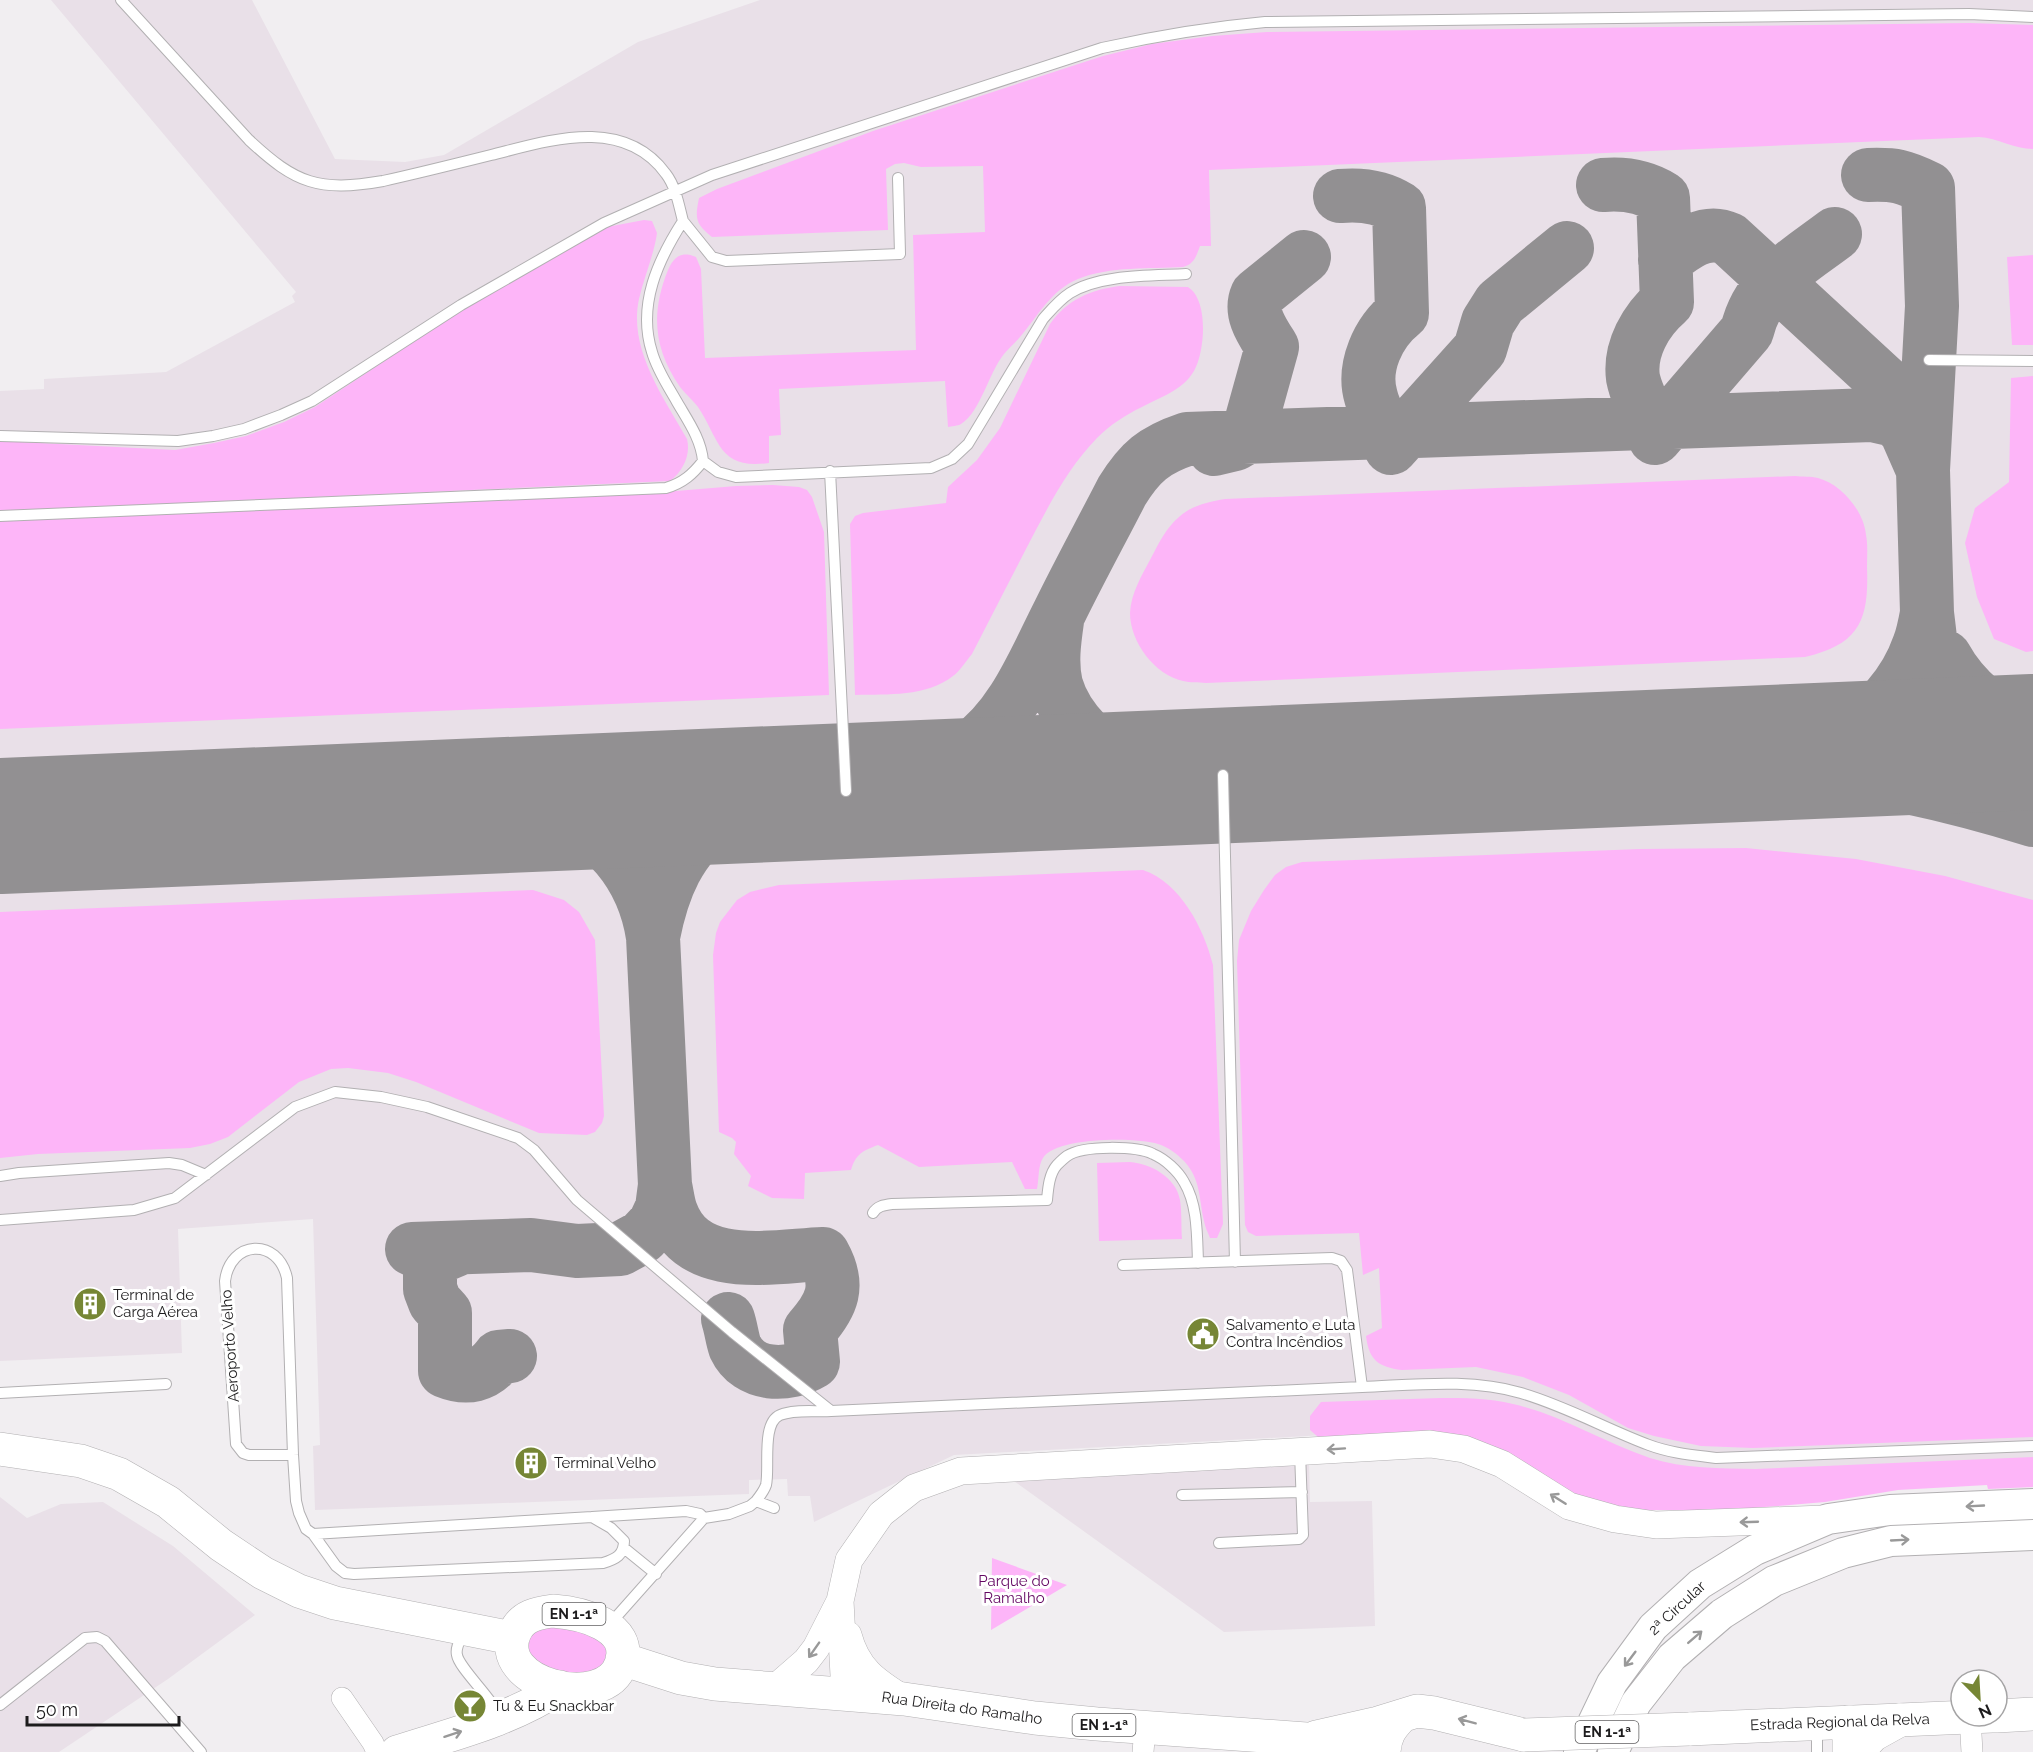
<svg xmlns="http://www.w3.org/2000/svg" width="2033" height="1752" viewBox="0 0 2033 1752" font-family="Raleway,sans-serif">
<rect width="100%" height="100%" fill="#f1eef1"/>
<!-- built -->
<path fill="#e9e0e8" d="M51 0H252L335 159 405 162 444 155 638 42 760 0H2033V1478L1601 1500 1417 1430 954 1455 814 1522 810 1496H788L787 1479 749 1480V1494L315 1510 313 1446 320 1445 313 1219 178 1229 182 1353 0 1361V391L44 389V379L166 372 295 302 292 296 296 292Z
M1309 1462 1310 1502 1372 1501 1375 1626 1224 1632 1007 1476Z
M0 1497 27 1518 61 1504 103 1502 173 1546 255 1615 168 1679 59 1752H0Z"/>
<!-- green -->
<path fill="#fdb5f8" d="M1969 23 2033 25V149C2014 149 1998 138 1979 137L1209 170 1211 246H1200C1196 257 1194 264 1183 267 1150 269 1110 266 1078 279 1051 290 1038 316 1020 337 1015 343 1009 348 1004 354 989 372 980 413 961 424 958 426 951 426 948 427L945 381 779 389 781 435 769 436V463C718 470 720 440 698 407 693 400 685 394 680 387 653 348 651 312 668 270 674 256 682 251 696 257L701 269 705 358 916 350 913 235 985 232 983 166 921 167 904 163 895 164 886 169 888 230 712 237C695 224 695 218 699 198L717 189 873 131 1103 56 1152 44 1212 36 1267 32Z
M644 220 652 221 657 233C654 255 644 277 639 299 628 349 664 398 687 439 691 455 683 471 670 481L0 511V441L175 450 214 443 246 436 284 422 315 407 463 309 607 227Z
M2033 255V345H2012L2007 257Z
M1120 286 1188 287C1209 300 1205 352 1194 371 1182 391 1160 397 1142 407 1125 415 1110 425 1097 438 1066 470 1047 509 1026 549 1008 584 990 619 972 654 966 661 960 671 953 676 926 697 888 694 855 695L850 524 855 516 863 513 946 503 948 487 977 460 1000 428 1050 324C1068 299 1090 290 1120 286Z
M2033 376V651L2026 652 1994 639 1977 597 1965 543 1975 508 2009 482 2011 378Z
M1795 476C1802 477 1811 476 1818 478 1841 484 1864 511 1866 535 1868 545 1867 556 1867 567 1869 620 1860 644 1805 657L1206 683C1198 682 1190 683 1183 681 1155 675 1130 642 1130 613 1131 593 1142 575 1151 558 1159 543 1166 528 1179 517 1192 505 1209 502 1225 499Z
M773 485 799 487 807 490 812 497 824 532 829 695 0 729V520L664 492 736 486Z
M1746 848 1856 859 1945 876 2033 900V1437L1753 1448 1701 1446 1654 1436 1628 1428 1569 1395 1523 1377 1476 1367 1402 1370C1378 1367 1369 1360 1366 1336L1382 1328 1379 1268 1363 1275 1359 1233 1256 1236 1248 1232 1245 1225 1237 961 1239 940 1251 911 1264 890 1275 875 1286 867 1302 862 1640 849Z
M1143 870C1181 883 1204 929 1213 965L1223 1224 1217 1238H1210C1208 1233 1205 1227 1204 1221 1199 1200 1201 1179 1184 1161 1177 1154 1168 1147 1158 1144 1136 1137 1056 1137 1043 1158 1038 1165 1039 1180 1037 1189H1025L1012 1162 919 1167 878 1145C862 1151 856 1154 851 1170L805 1173 804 1199 772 1198 748 1186 751 1176 734 1154 736 1142 732 1138 719 1132 713 955 716 933 720 922 737 900 750 892 779 885Z
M533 890 564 900 579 912 595 940 604 1116 602 1123 595 1132 587 1135 539 1133 416 1082 388 1073 348 1068 331 1069 299 1082 228 1137 210 1144 190 1148 38 1154 0 1158V912Z
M1130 1162C1151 1164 1176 1177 1180 1200 1182 1212 1181 1226 1182 1239L1099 1241 1097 1163Z
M1440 1398C1464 1398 1489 1398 1513 1404 1561 1415 1603 1442 1650 1458 1684 1469 1720 1468 1755 1469L2033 1457V1487L1988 1489 1987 1485 1898 1490 1825 1502 1728 1510H1637L1616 1507 1579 1496 1512 1456 1318 1437 1310 1430V1416L1321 1402Z
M992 1558 1067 1585 991 1630Z
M564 1622 611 1647 597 1677 535 1667 523 1640 525 1634Z"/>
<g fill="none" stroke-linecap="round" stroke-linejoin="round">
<!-- taxiway -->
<path stroke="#929092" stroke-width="54" d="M1868 175C1895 174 1903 176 1928 188L1932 306 1923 470 1927 613 1932 655 1938 679 1951 707 1971 745 1995 774 2033 807
M1603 185C1625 183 1644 186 1663 198L1667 302C1646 320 1629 349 1633 378 1636 393 1644 408 1651 422
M1340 196C1361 194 1382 197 1399 208L1402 313C1378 332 1362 367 1371 397 1374 410 1381 421 1386 432
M1665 260C1684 245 1705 228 1729 239L1894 391 1904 405 1918 441
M1655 438 1747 331C1758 283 1798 262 1835 234
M1391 448 1480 349 1488 322 1500 303 1567 248
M1214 449 1235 444 1247 437 1272 347C1262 331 1249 313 1257 295L1304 257
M1057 621C1054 642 1051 664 1056 685 1066 720 1100 754 1134 766 1155 773 1180 774 1202 776
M1945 657C1963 690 1996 718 2033 729
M1790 752C1806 748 1822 743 1838 736 1875 720 1906 683 1919 645 1923 635 1925 624 1927 613
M1589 761C1639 761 1690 759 1739 763 1840 770 1937 790 2033 820
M862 790C899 782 936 772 968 749 1013 718 1035 660 1059 613 1079 572 1101 532 1122 491 1140 462 1154 450 1187 439L1872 415 1894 420 1905 429 1923 470
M482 806C502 806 523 806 542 810 604 824 644 877 653 937L665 1185C667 1194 668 1204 671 1212 693 1274 772 1256 823 1254 841 1286 832 1305 810 1330L813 1362C788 1377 749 1377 735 1347 732 1338 731 1328 728 1319
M653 937C662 890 679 846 721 818 739 807 761 800 782 794
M460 1248 441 1256 430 1267V1289L435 1302 445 1313V1371C467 1380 485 1376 499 1357L510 1356
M412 1249 531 1245 577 1251 620 1249 642 1237 655 1223 662 1208 665 1185"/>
<!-- runway -->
<path stroke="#929092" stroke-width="136" d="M0 826 2033 742"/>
<!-- service casing -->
<g stroke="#b2b0b2" stroke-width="12">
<path id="service" d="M121 0 249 140C296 184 319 192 383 181 419 173 455 164 491 155 548 141 623 115 666 174 676 187 679 206 683 221 658 260 637 305 652 352 657 370 668 386 677 402 688 421 701 439 703 461L718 472 736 477 931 468 952 459 968 444 1043 319C1051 310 1059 300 1070 293 1100 274 1152 276 1186 274
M683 221 712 257 726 261 900 254 898 178
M1929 360 2033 361
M0 436 178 441 213 436 244 429 281 415 312 401 461 305 604 223 712 175 1102 48C1156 36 1210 27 1265 22L1969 14 2033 17
M830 471 846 791
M0 516 666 488C683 483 693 474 703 461
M1223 775 1235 1262
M0 1176 19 1173 169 1163 182 1165 206 1175
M873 1213C877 1206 884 1205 892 1204L1047 1200C1048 1189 1049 1174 1057 1165 1060 1162 1064 1158 1067 1156 1083 1145 1137 1146 1153 1154 1165 1159 1178 1171 1184 1182 1198 1205 1197 1236 1198 1263
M0 1220 134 1210 175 1198 295 1107 335 1092 381 1097 427 1107 518 1138 534 1150 577 1200 732 1332 831 1411 1362 1387
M1123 1265 1332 1258 1341 1261 1347 1270 1362 1387C1415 1385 1470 1378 1521 1393 1566 1406 1606 1429 1649 1445 1670 1453 1693 1455 1716 1458L2033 1446
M0 1393 166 1384
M293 1455H249L243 1453 236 1444 225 1281C230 1240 278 1237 287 1278L293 1455 296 1501 299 1513 306 1529 313 1534 336 1566 345 1573 354 1574 603 1563C616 1559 624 1555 624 1541L611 1528 592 1517 313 1534
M1182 1495 1302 1492
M756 1501C760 1496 764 1491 766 1485 770 1468 761 1423 780 1415 794 1409 815 1412 831 1411
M592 1517 686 1511 700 1514 704 1518
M1219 1543 1299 1539 1303 1535 1300 1452
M624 1548 656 1574
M609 1625 704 1518 729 1514 750 1506 756 1501 774 1508
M464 1632C461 1639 455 1647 457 1655 459 1668 491 1697 499 1715
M0 1705 85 1638 97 1637 105 1641 201 1752
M1817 1752V1727"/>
</g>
<!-- minor casing -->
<g stroke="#b2b0b2" stroke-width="22">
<path id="minor" d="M342 1698 373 1743 377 1752
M1970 1717 1972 1752
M1143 1752 1145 1728"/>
</g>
<!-- tertiary casing -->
<g stroke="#b2b0b2" stroke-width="28">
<path id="tertiary" d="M848 1635C857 1669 875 1681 904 1699
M775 1688 806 1661 816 1648 839 1603
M845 1694 840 1601 849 1560 881 1514 914 1488 961 1471 1430 1444 1464 1449 1502 1464 1569 1506 1615 1519 1656 1525 1824 1519"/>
</g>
<!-- secondary casing -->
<g stroke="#b2b0b2" stroke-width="32">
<path id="secondary" d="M1579 1752 1612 1683 1653 1627 1700 1584 1755 1550 1828 1519 1890 1510 2033 1504
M1613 1752 1636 1703 1672 1657 1722 1614 1774 1581 1843 1553 1891 1541 2033 1535"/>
</g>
<!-- primary casing -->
<g stroke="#b2b0b2" stroke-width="34">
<path id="primary" d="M0 1449 81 1461 119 1474 168 1502 221 1545 263 1573 299 1591 335 1603 512 1638
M553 1611C580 1613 634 1625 621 1664 605 1713 491 1684 515 1632 522 1616 537 1613 553 1611Z
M622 1659 681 1678 715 1684 904 1699 1035 1718 1097 1724 1306 1739 1335 1744 1358 1752
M1997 1716 2033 1714
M1689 1729 1992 1716
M1316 1737 1378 1723 1417 1711 1434 1713 1524 1735
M397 1752C452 1734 512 1720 560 1687
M1384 1752C1385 1736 1390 1728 1402 1716"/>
</g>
<!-- trunk casing -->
<g stroke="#b2b0b2" stroke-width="34">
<path id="trunk" d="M1849 1722V1752
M1857 1752 1873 1735 1900 1720"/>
</g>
<!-- service -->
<use href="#service" stroke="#fff" stroke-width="10"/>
<!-- minor -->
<use href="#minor" stroke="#fff" stroke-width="21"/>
<!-- tertiary -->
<use href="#tertiary" stroke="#fff" stroke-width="27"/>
<!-- secondary -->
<use href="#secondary" stroke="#fff" stroke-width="30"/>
<!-- primary -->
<use href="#primary" stroke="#fff" stroke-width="33"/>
<!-- trunk -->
<use href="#trunk" stroke="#fff" stroke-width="33"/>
<!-- primary-bridge casing -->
<g stroke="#b2b0b2" stroke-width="34" stroke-linecap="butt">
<path id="primary-bridge" d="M1524 1735 1689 1729"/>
</g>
<!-- primary-bridge -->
<use href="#primary-bridge" stroke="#fff" stroke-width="33"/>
</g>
<!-- one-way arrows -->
<defs><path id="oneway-shaft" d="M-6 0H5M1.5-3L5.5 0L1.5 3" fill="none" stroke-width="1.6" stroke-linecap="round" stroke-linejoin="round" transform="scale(1.5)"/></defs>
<g stroke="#999">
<use href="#oneway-shaft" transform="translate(1336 1449) rotate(176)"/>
<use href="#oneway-shaft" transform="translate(1558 1499) rotate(-148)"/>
<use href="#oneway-shaft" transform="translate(1975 1506) rotate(177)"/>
<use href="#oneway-shaft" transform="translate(1749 1522) rotate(178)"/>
<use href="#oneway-shaft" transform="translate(1900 1540) rotate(-3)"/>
<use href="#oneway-shaft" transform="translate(1695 1637) rotate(-41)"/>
<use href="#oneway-shaft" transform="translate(814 1650) rotate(125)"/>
<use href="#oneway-shaft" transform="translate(1630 1659) rotate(127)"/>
<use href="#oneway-shaft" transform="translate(1467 1721) rotate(-165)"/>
<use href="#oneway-shaft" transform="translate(453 1734) rotate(-18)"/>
</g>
<!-- icons -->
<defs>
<g id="building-disc" transform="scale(1.725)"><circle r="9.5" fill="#768635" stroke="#fff"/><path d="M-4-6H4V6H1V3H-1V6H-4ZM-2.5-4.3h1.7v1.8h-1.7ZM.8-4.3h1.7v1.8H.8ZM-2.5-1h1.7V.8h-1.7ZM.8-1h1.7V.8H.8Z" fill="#fff"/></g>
<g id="civic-disc" transform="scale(1.725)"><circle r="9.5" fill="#768635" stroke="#fff"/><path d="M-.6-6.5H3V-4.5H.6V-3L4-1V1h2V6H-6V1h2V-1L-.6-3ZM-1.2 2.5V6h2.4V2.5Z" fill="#fff"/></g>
<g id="bar-disc" transform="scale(1.725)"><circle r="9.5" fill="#768635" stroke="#fff"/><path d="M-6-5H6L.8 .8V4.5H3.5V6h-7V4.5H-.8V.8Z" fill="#fff"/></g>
</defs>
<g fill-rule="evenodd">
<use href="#building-disc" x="90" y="1304"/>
<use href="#civic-disc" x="1203" y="1334"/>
<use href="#building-disc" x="531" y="1463"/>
<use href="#bar-disc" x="470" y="1706"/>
</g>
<g text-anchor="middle" stroke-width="6" stroke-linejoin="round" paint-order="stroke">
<!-- shield labels -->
<g fill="#fff" stroke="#616061" stroke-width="1.5">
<rect x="542.5" y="1603" width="63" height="22" rx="4.5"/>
<rect x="1072.5" y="1714" width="63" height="22" rx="4.5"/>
<rect x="1575.5" y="1721" width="63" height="22" rx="4.5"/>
</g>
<g font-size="14" font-weight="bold" fill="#1d1c1d">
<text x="574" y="1619">EN 1-1ª</text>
<text x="1104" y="1730">EN 1-1ª</text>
<text x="1607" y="1737">EN 1-1ª</text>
</g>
<!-- poi labels -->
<g font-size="15" fill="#1d1c1d" stroke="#fff" text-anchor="start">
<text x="113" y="1300">Terminal de<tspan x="113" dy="17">Carga Aérea</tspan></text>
<text x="1226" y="1330">Salvamento e Luta<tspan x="1226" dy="17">Contra Incêndios</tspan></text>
<text x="554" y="1468">Terminal Velho</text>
<text x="493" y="1711">Tu &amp; Eu Snackbar</text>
</g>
<!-- street labels -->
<g font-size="15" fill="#1d1c1d" stroke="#fff">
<text transform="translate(230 1346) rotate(-94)" y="5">Aeroporto Velho</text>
<text transform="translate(1677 1608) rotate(-43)" y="5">2ª Circular</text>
<text transform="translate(962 1708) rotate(8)" y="5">Rua Direita do Ramalho</text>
<text transform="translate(1840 1722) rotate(-2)" y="5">Estrada Regional da Relva</text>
</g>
<!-- park labels -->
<g font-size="15" fill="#640863" stroke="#fff">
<text x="1014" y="1586">Parque do<tspan x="1014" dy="17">Ramalho</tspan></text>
</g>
</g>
<!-- north arrow -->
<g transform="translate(1979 1698) rotate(156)"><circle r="28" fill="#ffffff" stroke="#a5a4a5" stroke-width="1.5"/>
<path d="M0-4.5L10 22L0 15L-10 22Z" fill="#768635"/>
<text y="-9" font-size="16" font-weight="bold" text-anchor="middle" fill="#1d1c1d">N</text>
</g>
<!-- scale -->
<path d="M27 1716v9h152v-9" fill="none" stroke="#1d1c1d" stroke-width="3"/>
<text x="36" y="1716" font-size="18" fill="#1d1c1d" stroke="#ffffff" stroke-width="4.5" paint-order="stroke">50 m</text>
</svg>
